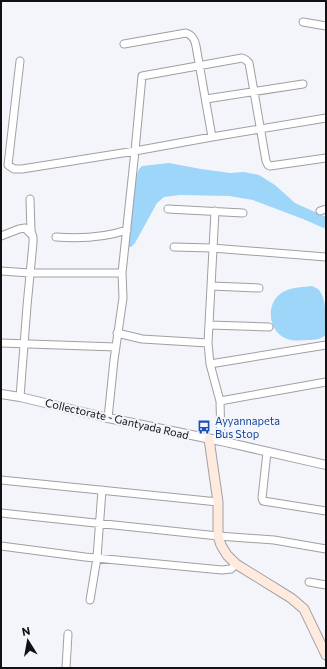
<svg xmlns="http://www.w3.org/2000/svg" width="327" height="669" viewBox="0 0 327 669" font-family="Commissioner,sans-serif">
<rect width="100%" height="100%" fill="#f4f5fb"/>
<!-- water -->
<path fill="#9dd6f8" d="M169 163 201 169 230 173 244 172 259 175 275 185 295 203 326 217V229L303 219 253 200 229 196 180 195 164 197 157 203 135 243 131 247H128L132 204 137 174 139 169 142 166Z
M312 286C314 287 316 288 318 289 327 297 326 322 326 334 323 339 315 340 309 340 301 340 293 342 285 338 266 329 266 299 285 291 293 287 303 287 312 286Z"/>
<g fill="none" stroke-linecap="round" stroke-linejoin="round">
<!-- minor casing -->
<g stroke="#9f9fa5" stroke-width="9">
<path id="minor" d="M303 22 326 26
M124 44 186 33C193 35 195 40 196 46L212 137
M20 61 8 165 14 169H22L135 151 212 137 326 118
M206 99 303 84
M168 209 243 213
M215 211 208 343 210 364 220 401 221 441
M320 211 326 209
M1 236 19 229 25 228 32 235
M56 237C81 239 103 238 127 230
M174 247 212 248 326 257
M1 271 30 273H122
M211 286 259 288
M209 325 269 327
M117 333 142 339 208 343
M1 343 116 347
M210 364 326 345
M20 397 27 306 33 243V237L31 231 30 199
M220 401 326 382
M108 418 114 360 123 298 122 273 135 151 142 76 242 58 246 60 249 63 266 161 268 165 270 166 326 158
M267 452 262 498 263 501 326 511
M1 480 218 502
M1 513 218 536 274 540 326 549
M1 546 85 557 222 570 231 569 236 564
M309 582 326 585
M90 600 97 558 102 490
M66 668 68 634"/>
</g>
<!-- tertiary casing -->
<g stroke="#9f9fa5" stroke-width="10">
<path id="tertiary" d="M1 394 20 397 108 418 221 441 326 465"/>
</g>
<!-- secondary casing -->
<g stroke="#9f9fa5" stroke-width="11">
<path id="secondary" d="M209 439 218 502V536L221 545 227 555 236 564 291 598 304 609 326 655"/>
</g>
<!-- minor -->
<use href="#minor" stroke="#fff" stroke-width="7"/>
<!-- tertiary -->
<use href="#tertiary" stroke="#fff" stroke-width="8"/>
<!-- secondary -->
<use href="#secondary" stroke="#ffebde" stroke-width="9"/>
</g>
<!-- icons -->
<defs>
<g id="bus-bare" transform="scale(1.08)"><path d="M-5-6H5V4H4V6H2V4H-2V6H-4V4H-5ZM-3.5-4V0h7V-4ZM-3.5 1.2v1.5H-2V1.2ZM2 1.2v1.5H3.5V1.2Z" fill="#1a4fb4" stroke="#f4f5fb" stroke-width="2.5" paint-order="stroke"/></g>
</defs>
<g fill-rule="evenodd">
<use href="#bus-bare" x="204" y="427"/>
</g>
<g text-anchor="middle" stroke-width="4" stroke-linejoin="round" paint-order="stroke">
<!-- street labels -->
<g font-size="11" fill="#111113" stroke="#f4f5fb">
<text transform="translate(117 419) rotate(13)" y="4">Collectorate - Gantyada Road</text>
</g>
<!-- transit labels -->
<g font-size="11" fill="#164399" stroke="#f4f5fb" text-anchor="start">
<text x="215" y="425">Ayyannapeta<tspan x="215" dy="13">Bus Stop</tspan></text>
</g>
</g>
<!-- border -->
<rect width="327" height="669" fill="none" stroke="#111113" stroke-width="4"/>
<!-- north arrow -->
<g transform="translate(28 641) rotate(349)" stroke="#f4f5fb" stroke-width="3" paint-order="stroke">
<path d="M0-3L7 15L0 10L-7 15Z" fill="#111113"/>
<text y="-6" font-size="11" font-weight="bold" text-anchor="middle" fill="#111113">N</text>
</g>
</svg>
